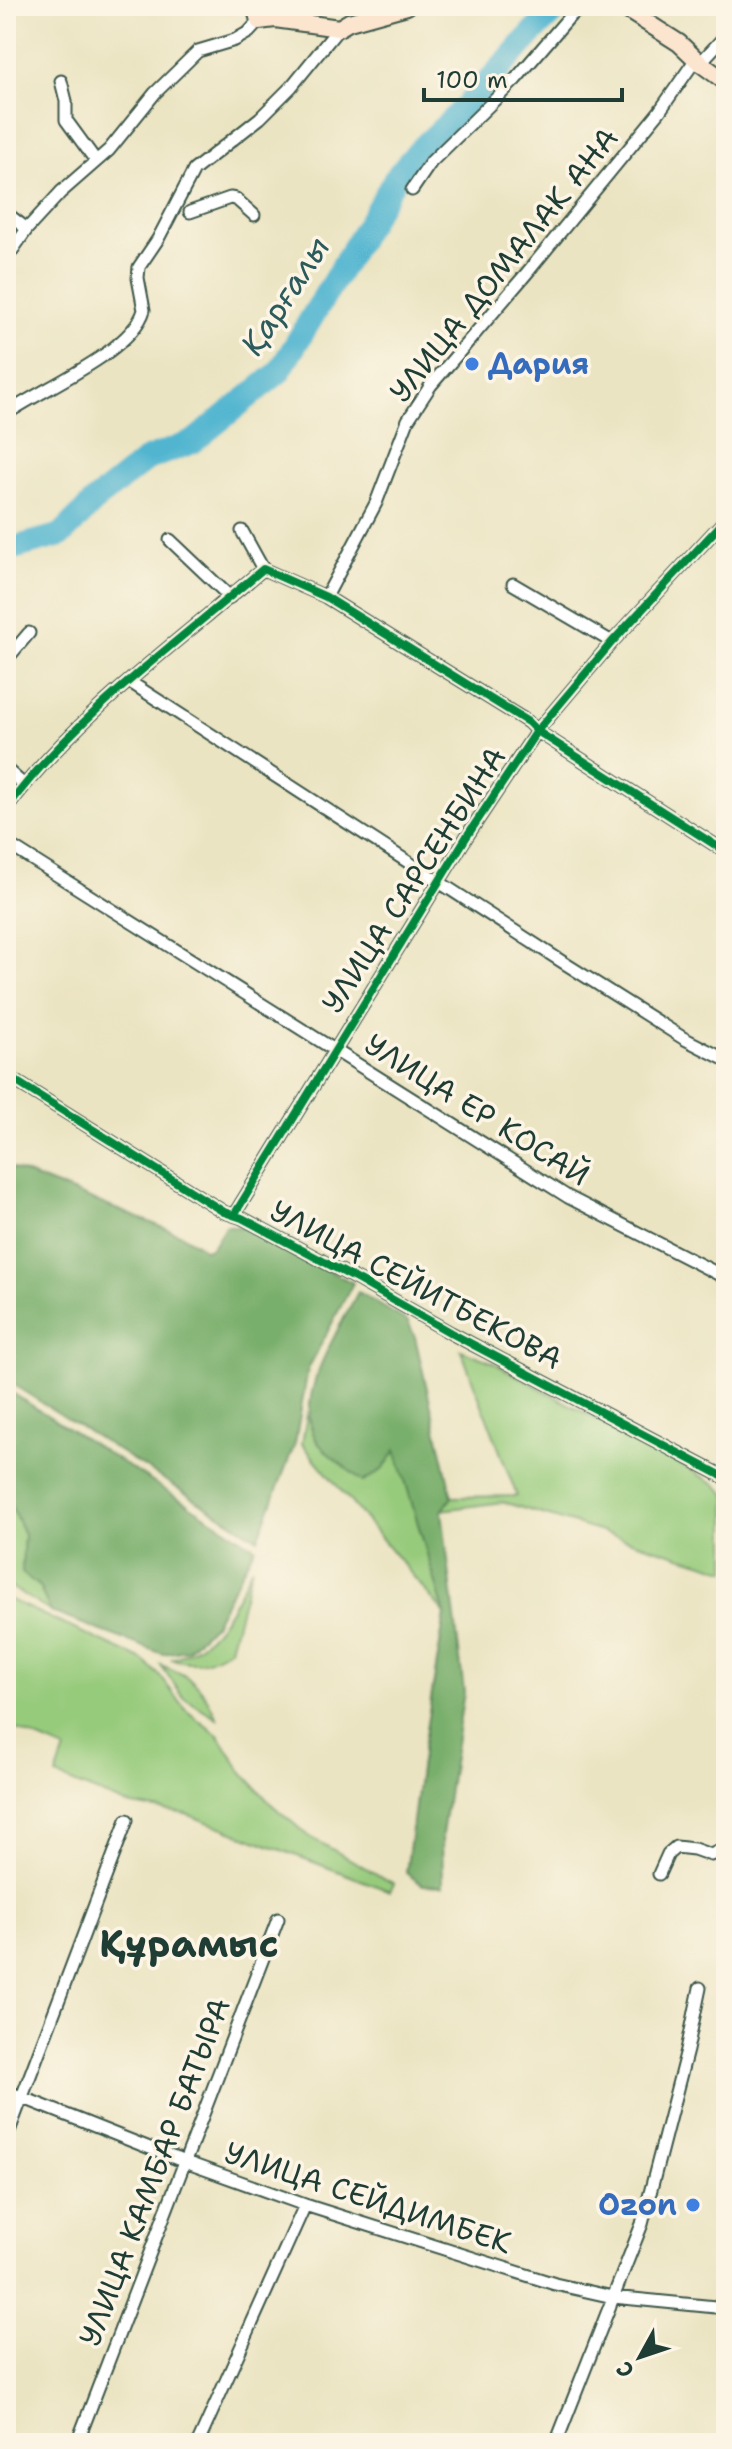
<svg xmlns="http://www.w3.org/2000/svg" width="732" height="2449" viewBox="0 0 732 2449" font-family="'Shantell Sans',sans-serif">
<rect width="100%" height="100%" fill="#fcf5e5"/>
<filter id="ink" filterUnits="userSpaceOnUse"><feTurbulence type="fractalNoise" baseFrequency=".0125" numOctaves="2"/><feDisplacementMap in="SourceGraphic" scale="16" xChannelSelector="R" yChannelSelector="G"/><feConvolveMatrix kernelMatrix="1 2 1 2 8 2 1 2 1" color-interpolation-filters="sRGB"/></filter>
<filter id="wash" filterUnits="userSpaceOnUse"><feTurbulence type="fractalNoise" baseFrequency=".006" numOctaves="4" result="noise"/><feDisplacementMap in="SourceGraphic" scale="32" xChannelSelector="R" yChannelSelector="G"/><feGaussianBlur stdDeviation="1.8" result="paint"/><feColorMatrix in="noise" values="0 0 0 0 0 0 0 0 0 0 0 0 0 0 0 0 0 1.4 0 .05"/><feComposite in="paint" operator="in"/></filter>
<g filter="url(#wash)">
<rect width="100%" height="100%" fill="#ebe4c2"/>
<!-- green -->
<path fill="#97cb7c" stroke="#5b8458" stroke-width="2" d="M461 1350 492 1362 714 1483 726 1494V1570L503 1502 442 1510 452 1497 517 1496Z
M307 1414 317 1442 363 1482 396 1449 445 1614 302 1444Z
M6 1495 24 1534 22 1572 39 1586 51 1612 6 1584Z
M252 1567 230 1648C208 1663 197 1665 171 1659 215 1647 234 1605 252 1567Z
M6 1598 143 1660 160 1676 187 1711 219 1736 240 1769 269 1802 307 1835 394 1884 390 1891 186 1814 126 1804 56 1776 65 1750 6 1725Z
M161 1665C195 1678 202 1685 217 1718L183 1697Z"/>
<!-- forest -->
<path fill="#79af6c" stroke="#4c7650" stroke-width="2" d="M6 1166 182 1235 206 1250 212 1247 226 1225 246 1228 353 1283 308 1369 295 1443 258 1539 6 1380Z
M358 1292 408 1322 415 1337 452 1497 442 1511 464 1692 442 1834 443 1886 423 1885 406 1873 422 1754 445 1614 396 1450 383 1469 363 1482C351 1471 325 1454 317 1441 291 1399 339 1330 358 1292Z
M6 1389 255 1547 214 1624 187 1650 163 1654 51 1612 39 1586 22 1573 24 1534 6 1495Z"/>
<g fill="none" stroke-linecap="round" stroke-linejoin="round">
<!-- river -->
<path stroke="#51b5d0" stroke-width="24" d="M6 550 61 535 97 499 147 459 193 442 279 372 395 179C415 151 441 131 465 107 497 74 525 37 560 6"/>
</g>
</g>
<g filter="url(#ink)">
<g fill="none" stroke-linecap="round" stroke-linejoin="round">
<!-- street casing -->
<g stroke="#3e5649" stroke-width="15">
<path id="street" d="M700 63 726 35
M61 81 66 101V120L96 161
M412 190 431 162 515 80 570 16 580 9 594 6
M190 212 230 198 236 199 254 215
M6 213 27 229
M6 259 27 229 61 192 109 150 155 93 198 51 235 40 249 32 259 21
M6 414C41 389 132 352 144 310L138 278 139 267 158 239 194 170 260 118 291 87 339 28
M242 531 263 569
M170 540 230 597
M513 584 612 642
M326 597 376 503 408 420 431 385 526 274 659 112 696 59
M6 660 29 633
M130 682 561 961 683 1038 726 1060
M6 769 24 785
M6 809C76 715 174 645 263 569L326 597 528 722 537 731 726 852
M6 843 568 1197 726 1278
M6 1075 224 1212 242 1218 360 1281 451 1333 726 1478
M234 1215 467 836 537 731 612 642 726 519
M659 1874 668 1854 676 1847 694 1849 711 1855 726 1847
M6 2091 185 2162 305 2205 555 2284 613 2297 726 2308
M6 2139 127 1820
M77 2443 278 1919
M198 2443 305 2205
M556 2443 642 2224 687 2050 700 1988"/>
</g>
<!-- secondary casing -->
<g stroke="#3e5649" stroke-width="20">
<path id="secondary" d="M255 6 259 21 275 19 339 28 349 22 407 6
M621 6 679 43 700 63 726 82"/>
</g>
<!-- street -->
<use href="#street" stroke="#fff" stroke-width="11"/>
<!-- secondary -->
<use href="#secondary" stroke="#fce5cf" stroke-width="16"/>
<!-- cycleway casing -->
<g stroke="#fcf5e5" stroke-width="13">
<path id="cycleway" d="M6 809C76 715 174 645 263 569L326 597 528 722 537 731 726 852
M6 1075 224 1212 242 1218 360 1281 451 1333 726 1478
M234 1215 467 836 537 731 612 642 726 519"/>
</g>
<!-- cycleway -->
<use href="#cycleway" stroke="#00873e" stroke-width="8"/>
</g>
</g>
<!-- markers -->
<g fill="#3f7fe0" stroke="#fcf5e5" stroke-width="3">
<circle cx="472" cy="364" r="8"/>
<circle cx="693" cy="2205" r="8"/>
</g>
<g text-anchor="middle" stroke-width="7" stroke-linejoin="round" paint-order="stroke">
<!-- street labels -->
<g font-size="30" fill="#1f3d34" stroke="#fcf5e5">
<text transform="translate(504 265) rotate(-51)" y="10">УЛИЦА ДОМАЛАК АНА</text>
<text transform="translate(414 880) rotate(-57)" y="10">УЛИЦА САРСЕНБИНА</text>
<text transform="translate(477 1110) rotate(32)" y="10">УЛИЦА ЕР КОСАЙ</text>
<text transform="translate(416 1285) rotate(28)" y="10">УЛИЦА СЕЙИТБЕКОВА</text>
<text transform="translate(155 2172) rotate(-69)" y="10">УЛИЦА КАМБАР БАТЫРА</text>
<text transform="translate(368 2198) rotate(18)" y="10">УЛИЦА СЕЙДИМБЕК</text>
</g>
<!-- shop labels -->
<g font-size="30" font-weight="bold" fill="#366cbe" stroke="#fcf5e5" text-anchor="start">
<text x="488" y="374">Дария</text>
<text x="677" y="2215" text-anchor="end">Ozon</text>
</g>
<!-- water labels -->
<g font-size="32" font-style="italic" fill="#2c5b5b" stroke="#fcf5e5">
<text transform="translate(285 296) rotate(-57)" y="11">Қарғалы</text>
</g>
<!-- district labels -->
<g font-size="38" font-weight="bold" fill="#1f3d34" stroke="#fcf5e5">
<text x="189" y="1957">Құрамыс</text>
</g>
</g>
<!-- margin -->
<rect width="732" height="2449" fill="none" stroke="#fcf5e5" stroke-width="32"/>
<!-- north arrow -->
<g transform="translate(640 2357) rotate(230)" stroke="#fcf5e5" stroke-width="6" paint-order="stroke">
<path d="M0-6L14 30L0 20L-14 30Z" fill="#1f3d34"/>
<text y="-12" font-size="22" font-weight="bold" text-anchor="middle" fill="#1f3d34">С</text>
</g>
<!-- scale -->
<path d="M424 88v12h198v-12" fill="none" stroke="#1f3d34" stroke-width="4"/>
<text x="436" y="88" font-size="24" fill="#1f3d34" stroke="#fcf5e5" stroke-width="6" paint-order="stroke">100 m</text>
</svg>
